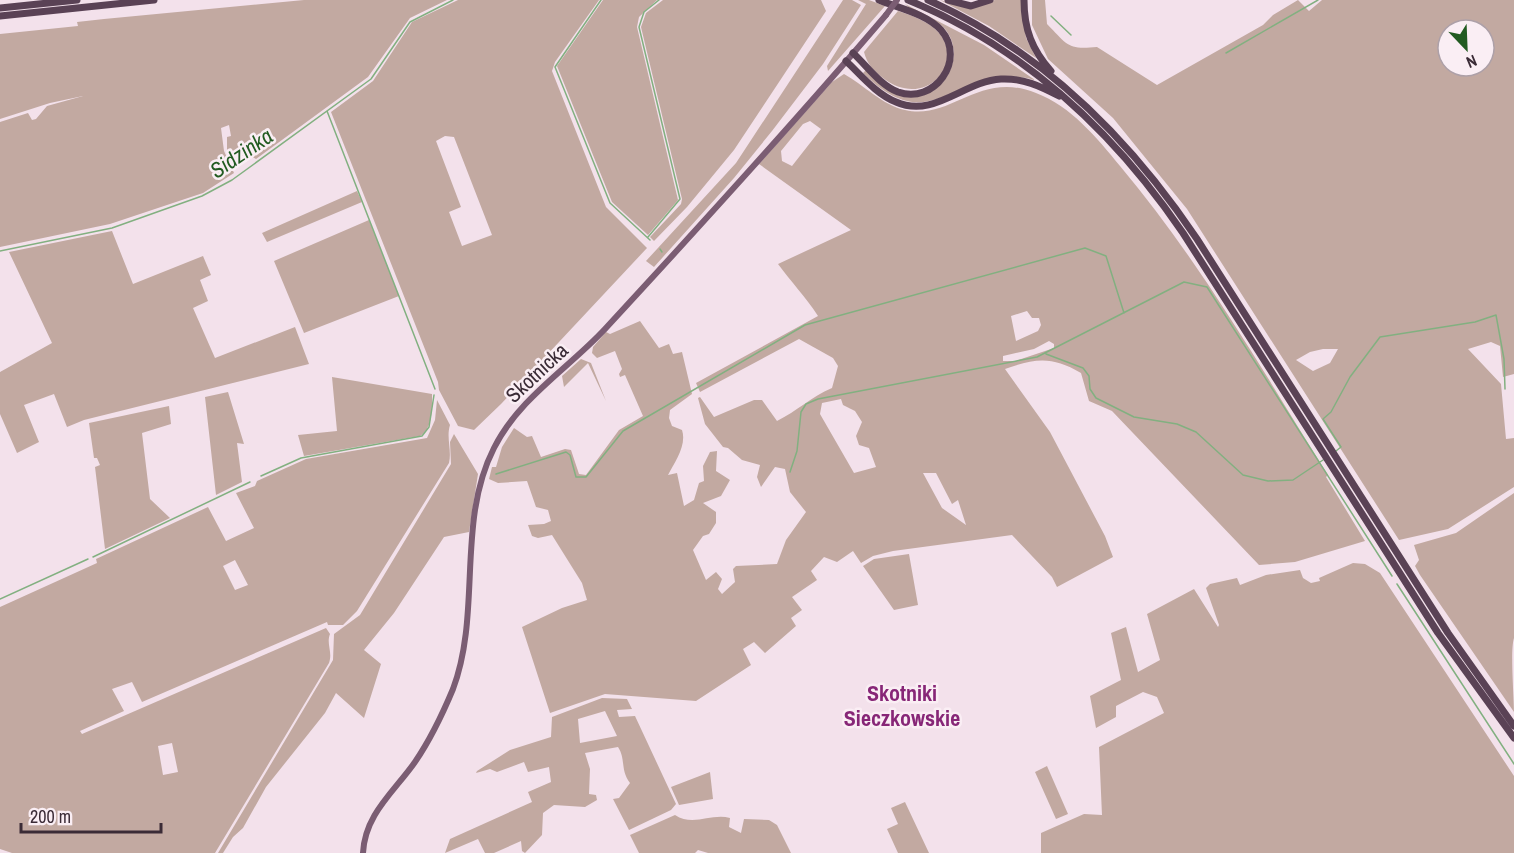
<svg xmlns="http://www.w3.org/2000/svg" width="1514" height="853" viewBox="0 0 1514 853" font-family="'Archivo Narrow',sans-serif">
<rect width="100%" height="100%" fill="#f3e1eb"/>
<!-- green -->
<path fill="#c2a9a1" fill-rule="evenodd" d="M304 0H447L410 18 368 77 256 159 249 155 237 166 227 150V137L231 136 229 125 221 128 224 151 234 173 203 193 110 224 0 247V122L28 113 32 120 36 119 47 106 83 96 50 103 0 119V34L78 26 77 22 104 19Z
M458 0H599L555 62 552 71 606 207 647 248 501 404 474 430 458 426 439 390 438 382 331 112 373 81 412 22ZM445 136 454 137 492 235 462 246 449 212 461 207 436 141Z
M603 0H657L639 17 637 27 678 200 648 235 612 202 557 66Z
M663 0H821L826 11 734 150 687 207 654 241 650 237 681 204 682 199 641 27 646 13Z
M843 0H852L861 5 823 64 772 131 734 178 654 267 646 261 736 163Z
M858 0H869L885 6 828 71 827 66 866 4Z
M940 0 968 8 995 0H1022L1026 38 1036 58 989 26Z
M1032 0H1045L1047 24C1068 45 1067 50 1097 47L1157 85 1263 25 1273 15 1298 0 1309 11 1322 0H1514V374L1503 377 1500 346 1491 342 1468 349 1501 384 1506 439 1514 438V487L1448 529 1399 540 1187 209 1113 118 1048 59 1032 25ZM1448 30H1484V66H1448ZM1323 349H1338L1330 363 1313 371 1296 360 1310 352Z
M905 4 984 45 1035 80C955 59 936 145 863 73L866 70 911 97C920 96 930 94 937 88 955 74 960 45 944 28 934 17 914 14 905 4Z
M898 11C910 15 925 20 935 29 969 59 927 112 883 78 874 71 867 64 864 52L868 47Z
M844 74C864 85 882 105 905 110 951 121 979 70 1036 93 1071 106 1097 138 1120 166 1200 261 1262 370 1328 475L1326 477 1365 541 1295 562 1259 565 1112 411 1089 401 1081 373C1052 356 1036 358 1005 369L1050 432 1105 536 1113 557 1057 587 1052 577 1012 535 893 551 873 556 861 563 853 551 837 562 824 557 811 571 817 580 792 597 802 610 791 618 796 626 765 653 754 642 743 649 751 665 696 701 605 694 550 713 522 627 562 608 587 600 582 583 552 535 538 538 532 536 528 525 544 524 551 521 548 510 536 507 527 481 498 483 489 479 492 467H496L502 447 514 428 527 437 532 436 541 457 565 449 571 450 579 474 586 475 619 430 643 416 625 375 620 377 619 374 622 369 615 351 597 358 592 353 593 347 606 332 610 334 640 321 659 348 669 344 673 354 682 352 692 394 670 410 669 418 672 426 682 430C687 445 675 462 668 475L677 473 684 506 694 500 699 483 704 481 703 466 710 452 717 451 716 471 730 480 721 496 703 503 716 512V523L709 534 703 536 693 550 706 580 716 572 722 579 718 589 722 594 735 582 733 569 736 566 777 564 786 540 806 512 790 492 785 469 775 467 761 487 757 477 760 465 742 460 728 448 723 447 705 424 698 398 700 397 714 417 754 400H762L777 421C797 411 811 397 832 388L838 366 833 358 799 339 700 392 696 383 818 316C806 297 791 282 778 264L851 230 759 164 832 82ZM810 121 821 129 792 166 782 161 781 151 803 124ZM1027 311 1032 318H1039L1041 325 1038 331 1016 341 1011 316ZM1049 341 1054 344V348L1015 361H1003V356L1034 349ZM841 399 843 405 855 411 862 422 856 436 859 445 869 448 876 467 854 473 820 414 822 403ZM923 473H936L952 504 958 500 966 525 942 508Z
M357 191 362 202 267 242 262 233Z
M369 220 399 296 304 333 274 261Z
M112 231 133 284 203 256 211 275 200 280 208 301 193 308 215 358 295 327 309 364 84 420 67 427 54 394 24 405 39 442 17 453 0 414V372L52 343 9 252Z
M581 359 591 363 606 401 588 363 564 387 562 376Z
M332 377 432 394C432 408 433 428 420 436L304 456 298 435 337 431Z
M228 392 244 444 237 443 242 482 216 495 205 397Z
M437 400 450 425C446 438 452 450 449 463L357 611 343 625H328L327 622 142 702 132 682 112 689 124 711 80 731 82 734 326 628 330 634C326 644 333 652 329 663L215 853H12L0 849V607L97 563 96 559 208 507 226 541 254 528 236 493 255 486 257 481 306 459 427 438 435 420ZM235 560 248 585 235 590 223 566ZM172 743 178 772 163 775 158 746Z
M169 406 171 424 142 433 150 499 170 518 105 549 95 467 100 465 97 458H94L89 423Z
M454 434 478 474 469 532 444 537 394 613 364 650 381 664 364 718 336 693 325 713 266 787 243 828 233 837 223 853H218L333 660 334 634 360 615 451 464 450 442Z
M1514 493V638C1510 650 1514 696 1514 712L1420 575 1415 566 1419 560 1414 545 1456 533Z
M909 554 918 605 894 610 863 566 874 559Z
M1353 563 1365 564 1380 573 1514 776V853H1041V833L1084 814 1102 815 1099 747 1164 713 1157 697 1143 692 1116 706V717L1096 728 1090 696 1121 680 1111 633 1126 627 1138 672 1160 660 1147 614 1194 589 1218 627 1219 625 1206 588 1210 584 1237 578 1240 585 1266 575 1300 570 1303 578 1311 583 1320 581 1319 578Z
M602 698 627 699 632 709 617 710 619 717 635 716 676 804 671 810 629 830 613 799 619 798 630 783C620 770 626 759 618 747L585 753 590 769 589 794 596 795 597 800 585 807 554 805 543 813 542 835 525 853 522 851 521 841 494 853H485L478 839 445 853 450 839 532 802 528 792 551 782 549 767 528 772 524 762 497 772 490 769 476 773 477 771 510 750 551 737 552 717ZM605 711 617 736 580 743 578 719Z
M1047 766 1068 814 1056 819 1035 772Z
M710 772 713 799 679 805 671 787Z
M905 802 929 853H898L887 829 898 824 891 808Z
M675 815C693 827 711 813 730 818L729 827 741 833 744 819 769 820 777 825 791 853H708L698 850 695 853H639L630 835Z"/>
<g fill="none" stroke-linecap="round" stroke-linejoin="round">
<!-- stream -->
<path stroke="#82b080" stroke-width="1.5" d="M601 0 555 67 610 203 650 240
M1051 16 1071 35
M1226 53 1318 0
M327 111 435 389
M648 237 680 199 639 27 644 12 659 0
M660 249 662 252
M0 251 112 228 202 196 232 180 371 79 410 22 453 0
M1046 354 1083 368 1089 376 1090 389 1096 398 1134 417 1177 424 1196 432 1243 475 1268 481 1293 480 1323 460
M1336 451 1341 447 1323 419 1331 412 1350 377 1380 337 1475 322 1496 315 1504 359 1505 389
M790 472 797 451 801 412 806 404 818 399 1037 357 1184 282 1207 287 1392 576
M496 474 566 452 570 455 576 477H586L623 431 805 325 1085 248 1106 256 1124 313
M261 476 301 458 422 436 429 427 434 395
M93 557 250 482
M1397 584 1514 764
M0 599 88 559"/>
<!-- major -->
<path stroke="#7b5d73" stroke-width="6" d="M363 853C365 814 394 792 415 762 430 740 443 713 453 689 482 612 456 522 494 448 519 398 569 368 605 329 700 226 795 122 886 15"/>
<!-- highway -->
<path stroke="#5a4255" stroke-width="7" d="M908 0C1023 47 1114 132 1183 233L1438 633 1514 738
M928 0C1041 50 1129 138 1197 239L1448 633 1514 726
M948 0 971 6 990 0
M1024 0C1024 29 1032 50 1051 71
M0 8 77 0
M0 16 154 0
M853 53C867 66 880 85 898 92 934 105 967 60 941 30 927 14 898 8 879 0
M846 61C861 75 876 94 896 102 934 119 964 81 1001 79 1023 78 1040 86 1059 96"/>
<!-- major-bridge -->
<path stroke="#7b5d73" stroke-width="6" d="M886 15 897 0"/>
</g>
<g text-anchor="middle" stroke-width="5" stroke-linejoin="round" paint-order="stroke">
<!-- street labels -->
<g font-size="21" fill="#3a2b36" stroke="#faeef4">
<text transform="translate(537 373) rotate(-43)" y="7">Skotnicka</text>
</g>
<!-- water labels -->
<g font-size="22" font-style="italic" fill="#225b21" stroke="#faeef4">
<text transform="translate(241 153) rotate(-34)" y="8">Sidzinka</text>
</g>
<!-- neighbourhood labels -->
<g font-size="22" font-weight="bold" fill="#872677" stroke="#faeef4">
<text x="902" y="701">Skotniki<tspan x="902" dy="25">Sieczkowskie</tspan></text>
</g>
</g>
<!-- north arrow -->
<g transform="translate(1466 48) rotate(157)"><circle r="28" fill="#faeef4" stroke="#ada0a8" stroke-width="1.5"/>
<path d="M0-4.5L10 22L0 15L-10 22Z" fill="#225b21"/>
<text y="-9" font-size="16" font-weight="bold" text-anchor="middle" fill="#3a2b36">N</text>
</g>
<!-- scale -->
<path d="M21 823v9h140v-9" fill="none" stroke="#3a2b36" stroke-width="3"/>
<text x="30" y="823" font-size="18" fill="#3a2b36" stroke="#faeef4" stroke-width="4.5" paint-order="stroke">200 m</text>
</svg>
